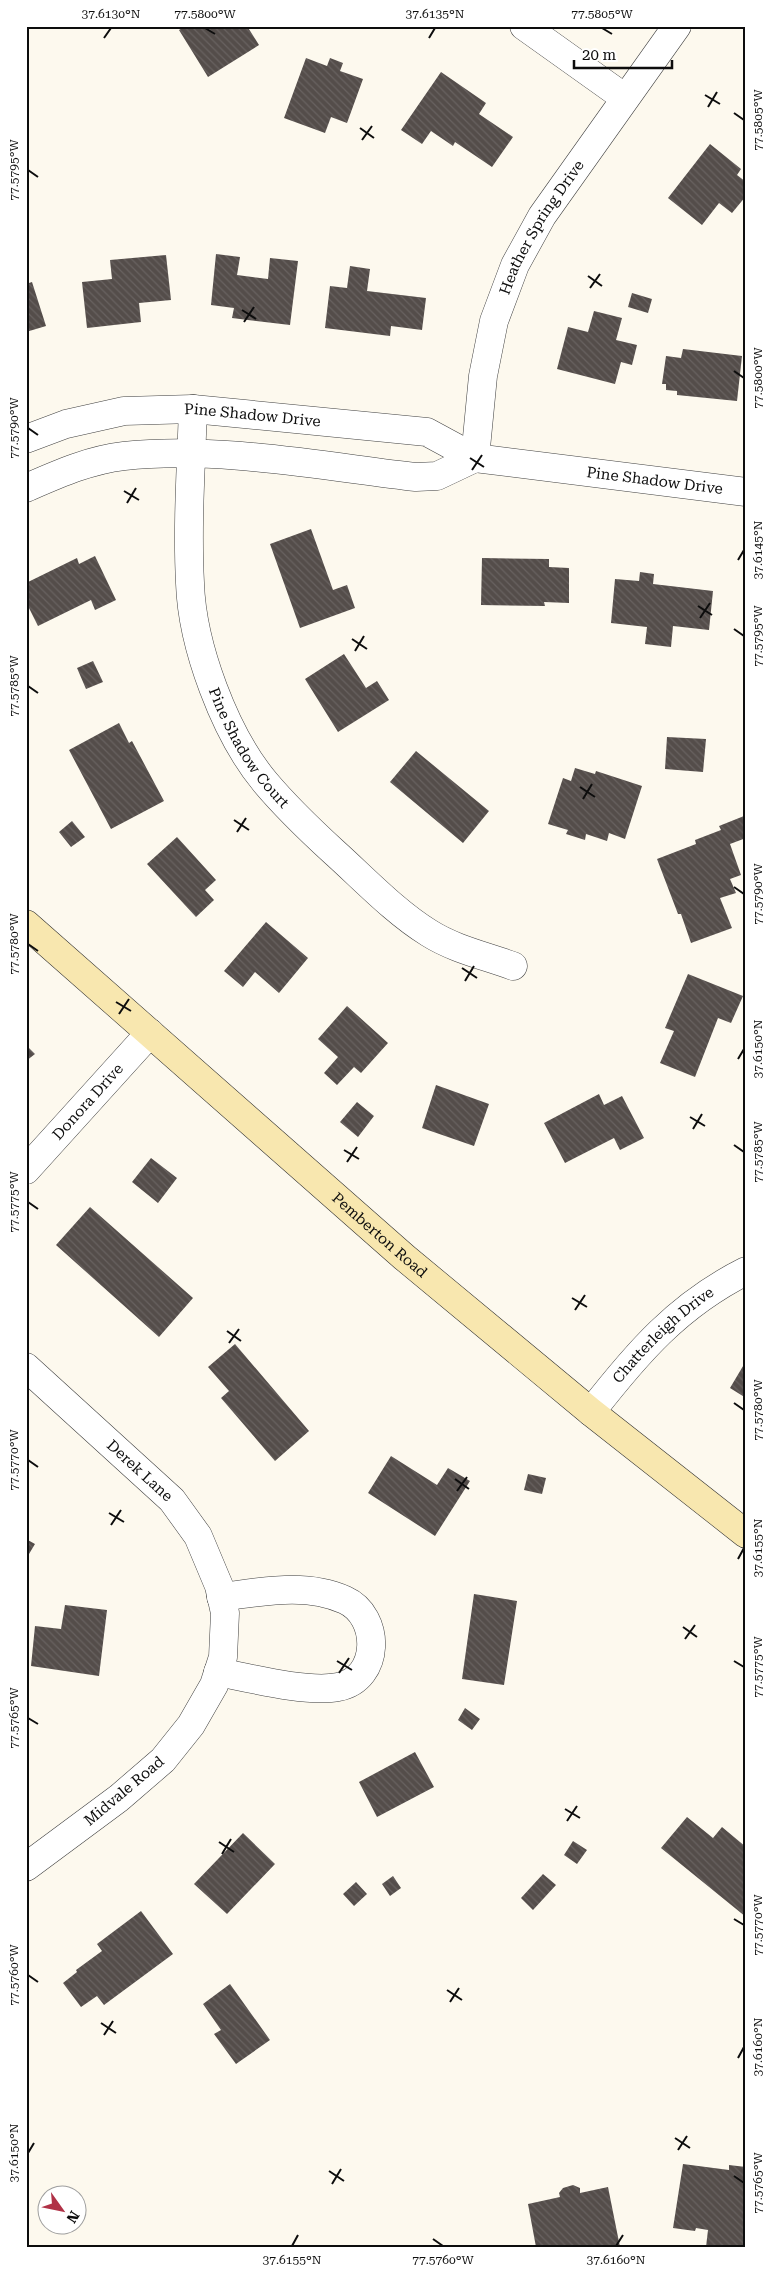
<svg xmlns="http://www.w3.org/2000/svg" width="772" height="2273" viewBox="0 0 772 2273" font-family="'Roboto Serif',serif">
<defs>
<pattern id="building-back-hatch" width="6" height="6" patternUnits="userSpaceOnUse" patternTransform="scale(1.25)"><rect width="6" height="6" fill="#544d4a"/><path d="M-1 5l2 2M0 0l6 6M5-1l2 2" fill="none" stroke="#686260"/></pattern>
</defs>
<rect width="100%" height="100%" fill="#fdf9ee"/>
<!-- building -->
<path fill="url(#building-back-hatch)" d="M185 26H247L259 45 208 77 179 30Z
M306 58 327 66 330 58 343 63 340 71 363 79 347 123 331 117 325 133 284 118Z
M441 72 486 103 479 114 513 137 492 167 455 142 453 146 431 131 422 144 401 130Z
M710 144 741 169 737 175 746 182V196L732 213 719 203 702 225 668 198Z
M216 254 240 257 237 275 268 279 270 258 298 261 290 325 232 318 234 308 211 305Z
M166 255 171 300 139 303 141 322 87 328 82 282 112 279 110 260Z
M350 266 370 269 367 291 426 298 422 330 391 326 390 336 325 328 330 286 347 288Z
M32 282 46 326 26 332V284Z
M632 293 652 299 648 313 628 307Z
M594 311 622 318 616 340 637 345 632 365 621 362 615 384 557 369 568 327 588 332Z
M683 349 742 356 737 401 677 395V391L666 390V384H662L666 356 681 358Z
M311 529 333 590 347 585 355 608 300 628 270 544Z
M95 556 116 600 95 610 91 600 38 626 26 602V583L77 558 79 564Z
M482 558 549 559V567L569 568V603L544 602 545 606 481 605Z
M640 572 654 574 653 584 713 591 709 630 673 626 671 647 645 644 647 627 611 623 615 579 639 581Z
M743 609H746V632H744Z
M344 654 366 688 377 681 389 700 338 732 305 679Z
M93 661 103 682 86 689 77 668Z
M119 723 129 743 132 741 164 801 111 829 69 750Z
M667 737 706 739 703 772 665 769Z
M416 751 489 811 463 843 390 782Z
M575 768 595 774 596 771 642 786 625 839 609 833 607 841 586 834 585 840 566 834 568 830 548 824 563 778 571 781Z
M744 816 746 838 730 844 741 875 730 879 736 893 720 898 732 928 691 943 681 914H678L657 859 696 844 695 840 721 830 719 826Z
M72 821 85 837 71 847 59 832Z
M177 837 216 880 205 890 214 900 196 917 147 864Z
M266 922 308 958 279 993 255 972 243 987 224 971Z
M688 974 743 996 731 1023 718 1018 695 1077 660 1063 674 1031 665 1028Z
M347 1006 388 1043 361 1073 354 1067 337 1085 324 1073 338 1057 318 1039Z
M26 1045 35 1054 26 1061Z
M436 1085 489 1104 474 1146 422 1128Z
M599 1094 604 1105 622 1096 644 1138 620 1150 614 1138 565 1163 544 1123Z
M357 1102 374 1116 358 1137 340 1122Z
M151 1158 177 1178 158 1203 132 1182Z
M90 1207 193 1298 159 1337 56 1245Z
M235 1344 309 1431 275 1461 221 1398 229 1391 208 1367Z
M746 1361V1398L730 1388Z
M391 1456 437 1485 448 1468 470 1481 435 1536 368 1493Z
M528 1474 546 1478 542 1494 524 1490Z
M26 1539 35 1544 26 1559Z
M474 1594 517 1601 504 1685 462 1679Z
M65 1605 107 1610 99 1676 31 1666 35 1626 61 1629Z
M465 1708 480 1719 472 1730 458 1720Z
M415 1752 434 1787 377 1817 359 1782Z
M687 1817 713 1838 722 1827 746 1847V1917L661 1848Z
M243 1833 275 1864 227 1914 194 1884Z
M573 1841 587 1850 577 1864 564 1855Z
M543 1874 556 1885 533 1910 521 1898Z
M393 1876 401 1888 390 1896 382 1884Z
M356 1882 367 1894 354 1906 343 1894Z
M141 1911 173 1954 104 2005 97 1996 81 2007 63 1983 77 1972 76 1970 102 1951 97 1944Z
M230 1984 270 2040 236 2064 214 2034 221 2030 203 2004Z
M683 2164 729 2170V2165L746 2167 744 2247H706L708 2230 696 2228 695 2231 673 2228Z
M573 2185 580 2188V2193L608 2187 620 2247H536L528 2204 560 2197 559 2193 563 2188Z"/>
<g fill="none" stroke-linecap="round" stroke-linejoin="round">
<!-- street casing -->
<g stroke="#404040" stroke-width="29">
<g id="street">
<path d="M524 26 625 98"/>
<path id="s1" d="M193 409C191 467 187 525 190 583 192 646 225 734 265 782 286 807 310 830 334 852 364 879 395 912 429 933 454 949 486 956 513 966"/>
<path id="s2" d="M26 439 66 424 124 411 193 409 427 432 475 458 746 492"/>
<path id="s3" d="M475 458 483 376 494 321 515 265 542 216 677 26"/>
<path d="M26 488C58 474 89 460 124 456 217 446 322 466 416 477L437 476 475 458"/>
<path id="s4" d="M26 1170 150 1033"/>
<path id="s5" d="M26 1367 172 1500 198 1536 219 1586 225 1613 223 1657 214 1685 191 1725 163 1760 119 1798 26 1867"/>
<path id="s6" d="M591 1412C637 1353 678 1305 746 1271"/>
<path d="M218 1672C249 1678 308 1693 338 1687 381 1679 381 1616 345 1600 306 1582 261 1592 221 1597"/>
</g>
</g>
<!-- secondary casing -->
<g stroke="#2f2f2f" stroke-width="29">
<g id="secondary">
<path id="s7" d="M26 924 404 1257 591 1412 746 1534"/>
</g>
</g>
<!-- street -->
<use href="#street" stroke="#fff" stroke-width="28"/>
<!-- secondary -->
<use href="#secondary" stroke="#f8e7af" stroke-width="28"/>
</g>
<!-- ticks -->
<path fill="none" stroke="#0d0d0d" stroke-width="2" d="M205 28 215 34M602 28 612 34M104 38 111 28M429 38 435 28M705 95 720 104M708 107 717 92M734 113 744 120M360 128 374 138M362 140 372 126M28 170 38 177M588 276 602 286M590 288 600 274M242 310 256 319M244 322 254 307M734 371 744 378M28 428 38 435M470 458 484 467M472 470 482 455M124 491 139 500M127 503 136 488M738 560 744 550M698 606 712 615M700 618 710 603M734 629 744 636M352 639 367 649M355 651 364 636M28 686 38 693M580 787 595 797M583 799 592 784M234 820 249 830M237 832 246 818M734 887 744 894M28 944 38 951M462 968 477 978M465 981 474 966M116 1002 131 1011M119 1014 129 999M738 1059 744 1049M690 1117 705 1126M693 1129 702 1114M734 1145 744 1152M344 1150 359 1159M347 1162 357 1147M28 1202 38 1209M572 1298 587 1307M575 1310 585 1295M227 1331 241 1341M229 1343 239 1329M734 1403 744 1410M28 1460 38 1467M455 1479 469 1489M457 1491 467 1477M109 1513 124 1522M111 1525 121 1510M738 1559 744 1548M683 1627 697 1637M685 1639 695 1625M337 1661 352 1670M734 1661 744 1667M339 1673 349 1658M28 1718 38 1724M565 1809 580 1818M567 1821 577 1806M219 1842 234 1852M222 1854 231 1839M734 1919 744 1925M28 1975 38 1982M447 1990 462 2000M450 2002 459 1988M101 2023 116 2033M104 2035 113 2021M738 2058 744 2047M675 2138 690 2148M678 2150 687 2136M28 2153 34 2143M329 2171 344 2181M734 2176 744 2183M332 2184 341 2169M433 2239 443 2246M292 2246 298 2235M616 2246 623 2235"/>
<g text-anchor="middle" stroke-width="5" stroke-linejoin="round" paint-order="stroke">
<!-- street labels -->
<g font-size="15" fill="#0d0d0d" stroke="#fff">
<text dy="5" stroke="none"><textPath href="#s3" startOffset="244">Heather Spring Drive</textPath></text>
<text dy="5" stroke="none"><textPath href="#s2" startOffset="231">Pine Shadow Drive</textPath></text>
<text dy="5" stroke="none"><textPath href="#s2" startOffset="642">Pine Shadow Drive</textPath></text>
<text dy="5" stroke="none"><textPath href="#s1" startOffset="352">Pine Shadow Court</textPath></text>
<text dy="5" stroke="none"><textPath href="#s4" startOffset="92">Donora Drive</textPath></text>
<text dy="5" stroke="none"><textPath href="#s7" startOffset="471">Pemberton Road</textPath></text>
<text dy="5" stroke="none"><textPath href="#s6" startOffset="106">Chatterleigh Drive</textPath></text>
<text dy="5" stroke="none"><textPath href="#s5" startOffset="154">Derek Lane</textPath></text>
<text transform="translate(124 1791) rotate(-40)" y="5">Midvale Road</text>
</g>
</g>
<!-- border -->
<rect width="772" height="2273" fill="none" stroke="#ffffff" stroke-width="55"/>
<!-- north arrow -->
<g transform="translate(62 2210) rotate(123)"><circle r="24" fill="#ffffff" stroke="#9e9e9e"/>
<path d="M0-4L9 19L0 12L-9 19Z" fill="#b03247"/>
<text y="-8" font-size="14" font-weight="bold" text-anchor="middle" fill="#0d0d0d">N</text>
</g>
<!-- scale -->
<path d="M574 60v8h98v-8" fill="none" stroke="#0d0d0d" stroke-width="2.5"/>
<text x="582" y="60" font-size="15" fill="#0d0d0d" stroke="#ffffff" stroke-width="4" paint-order="stroke">20 m</text>
<rect x="28" y="28" width="716" height="2218" fill="none" stroke="#0d0d0d" stroke-width="2"/>
<g font-size="12" text-anchor="middle" fill="#0d0d0d">
<text x="111" y="18">37.6130°N</text>
<text x="205" y="18">77.5800°W</text>
<text x="435" y="18">37.6135°N</text>
<text x="602" y="18">77.5805°W</text>
<text transform="translate(758 120) rotate(-90)" y="4">77.5805°W</text>
<text transform="translate(14 170) rotate(-90)" y="4">77.5795°W</text>
<text transform="translate(758 378) rotate(-90)" y="4">77.5800°W</text>
<text transform="translate(14 428) rotate(-90)" y="4">77.5790°W</text>
<text transform="translate(758 550) rotate(-90)" y="4">37.6145°N</text>
<text transform="translate(758 636) rotate(-90)" y="4">77.5795°W</text>
<text transform="translate(14 686) rotate(-90)" y="4">77.5785°W</text>
<text transform="translate(758 894) rotate(-90)" y="4">77.5790°W</text>
<text transform="translate(14 944) rotate(-90)" y="4">77.5780°W</text>
<text transform="translate(758 1049) rotate(-90)" y="4">37.6150°N</text>
<text transform="translate(758 1152) rotate(-90)" y="4">77.5785°W</text>
<text transform="translate(14 1202) rotate(-90)" y="4">77.5775°W</text>
<text transform="translate(758 1410) rotate(-90)" y="4">77.5780°W</text>
<text transform="translate(14 1460) rotate(-90)" y="4">77.5770°W</text>
<text transform="translate(758 1548) rotate(-90)" y="4">37.6155°N</text>
<text transform="translate(758 1667) rotate(-90)" y="4">77.5775°W</text>
<text transform="translate(14 1718) rotate(-90)" y="4">77.5765°W</text>
<text transform="translate(758 1925) rotate(-90)" y="4">77.5770°W</text>
<text transform="translate(14 1975) rotate(-90)" y="4">77.5760°W</text>
<text transform="translate(758 2047) rotate(-90)" y="4">37.6160°N</text>
<text transform="translate(14 2153) rotate(-90)" y="4">37.6150°N</text>
<text transform="translate(758 2183) rotate(-90)" y="4">77.5765°W</text>
<text x="292" y="2264">37.6155°N</text>
<text x="443" y="2264">77.5760°W</text>
<text x="616" y="2264">37.6160°N</text>
</g>
</svg>
